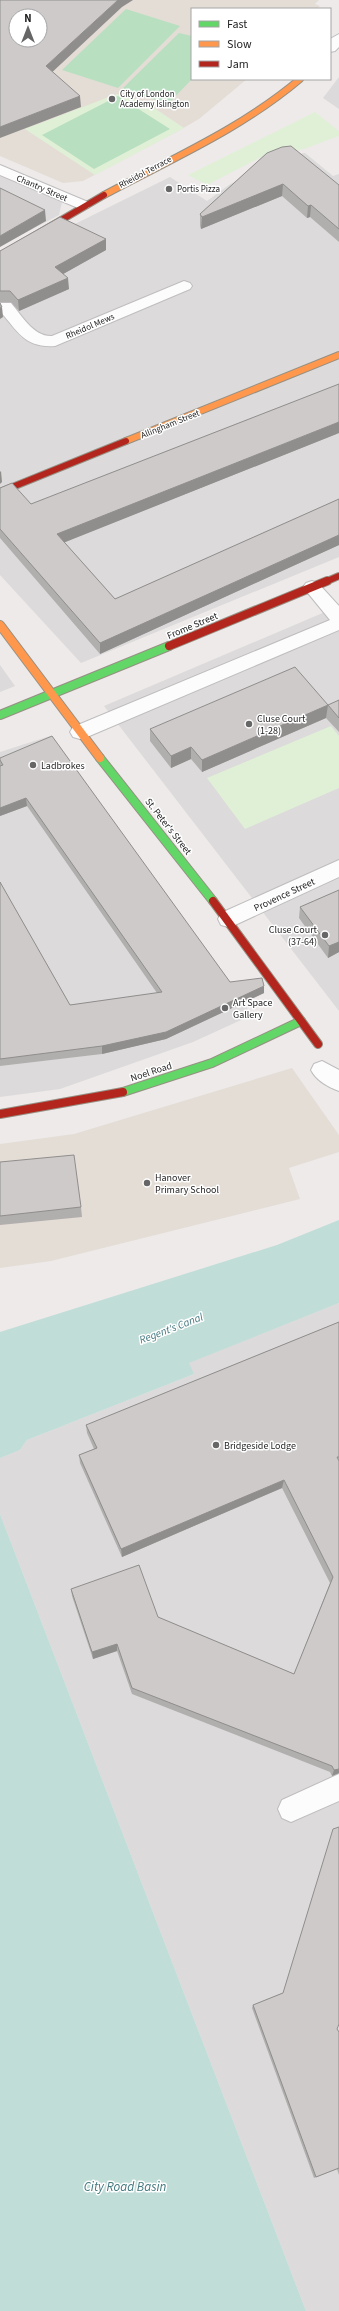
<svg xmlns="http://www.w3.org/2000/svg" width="339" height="2311" viewBox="0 0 339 2311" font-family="'Source Sans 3',sans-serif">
<rect width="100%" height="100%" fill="#edeae9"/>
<!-- residential -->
<path fill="#dcdada" d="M339 77V109L323 98Z
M305 153 333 176 339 174V557L81 663 0 575V261L170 177 207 201 229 185 271 159Z
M0 175 62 202 59 215 0 246Z
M339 606V1011L104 706Z
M0 665 15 686 0 692Z
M50 736 252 1015 193 1042 60 1089 0 1097V752Z
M339 1303V2311H306L0 1514V1458L20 1450 27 1440 194 1374 188 1363Z"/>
<!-- education -->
<path fill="#e4ddd6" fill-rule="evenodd" d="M0 0H319L315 4 320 6 317 9H192V79H247L199 119 180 130 83 181 63 183 0 156ZM16 16H40V40H16Z
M292 1068 339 1135V1152L289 1168 300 1199 51 1261 0 1268V1144L74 1134Z"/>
<!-- park -->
<path fill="#e0f0d7" d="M117 94 145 102 184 128 95 175 25 129Z
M315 112 339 131V136L304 149 263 156 207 185 188 175Z
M331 726 339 736V788L245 829 207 778Z"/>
<!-- pitch -->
<path fill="#b8dfc0" d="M126 9 180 26 118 88 62 70Z
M179 33 192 36V79L168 104 122 89Z
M118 96 170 129 94 169 42 135Z"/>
<!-- water -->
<path fill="#c0ddd8" d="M339 1220V1303L189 1363 194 1374 27 1440 20 1450 0 1458V1332L277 1245Z
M0 1514 306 2311H0Z"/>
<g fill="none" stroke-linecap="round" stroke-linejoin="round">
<!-- lane casing -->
<g stroke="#bfbdbd" stroke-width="2">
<path id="lane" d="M312 581 318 583 339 606V630L87 737 80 739 73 737 70 732 73 727 330 620 303 587 306 583Z
M339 860V877L235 925 228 927 221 925 218 919 221 913Z
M322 1061 339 1070V1091C328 1087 316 1080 311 1070L314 1064Z"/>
</g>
<!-- street casing -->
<g stroke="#bfbdbd" stroke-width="2">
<path id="street" d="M339 34V47L335 51 330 52V39Z
M0 165 88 202 91 205 88 208H78L0 175Z
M184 281 190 283 192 286 190 289 55 346C25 348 18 332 0 311V303H11C22 316 34 337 52 336Z
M339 1774V1801L291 1822 282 1818 278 1809 282 1800Z"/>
</g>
<!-- fast casing -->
<g stroke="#969083" stroke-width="10">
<path id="fast" d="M0 715 169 646
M100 758 213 901
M123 1092 212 1063 301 1021"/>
</g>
<!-- slow-far1 casing -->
<g stroke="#969083" stroke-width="8">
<path id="slow-far1" d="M104 195C171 159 241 129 300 79
M126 441 339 355"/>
</g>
<!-- slow casing -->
<g stroke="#969083" stroke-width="10">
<path id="slow" d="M0 625 100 758"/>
</g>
<!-- jam-far1 casing -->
<g stroke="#969083" stroke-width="8">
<path id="jam-far1" d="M0 256 104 195
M0 492 126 441
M325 582 339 576"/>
</g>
<!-- jam casing -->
<g stroke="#969083" stroke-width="10">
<path id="jam" d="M169 646 327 581
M213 901 318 1044
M0 1114 123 1092"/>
</g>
<!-- lane -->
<use href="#lane" fill="#fcfcfc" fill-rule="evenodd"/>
<!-- street -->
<use href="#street" fill="#fcfcfc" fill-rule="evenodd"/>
<!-- fast -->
<use href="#fast" stroke="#63d668" stroke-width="8"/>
<!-- slow-far1 -->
<use href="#slow-far1" stroke="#ff974d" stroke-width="6"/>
<!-- slow -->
<use href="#slow" stroke="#ff974d" stroke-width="8"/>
<!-- jam-far1 -->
<use href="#jam-far1" stroke="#b3261e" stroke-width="6"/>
<!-- jam -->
<use href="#jam" stroke="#b3261e" stroke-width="8"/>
</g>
<!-- wall -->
<path fill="#b1aeae" d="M267 153 339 185V242L310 217 307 218 282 196 201 229 200 226V214Z
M106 239V250L63 274 69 289 19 311 11 302H0V251Z
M339 433 64 542 115 599 339 499V545L100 654 0 538V488L31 504Z
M339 700V732L326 718 202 772 191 759 171 768 150 741V729L328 705Z
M0 758 230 982 264 993 166 1039 102 1054 0 1066V882L70 1005 157 993 27 806 0 816Z
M339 890V952L328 958 299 918 300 907Z
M0 1162 81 1207 82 1217 0 1225Z
M339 1322V1773L332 1776 330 1772 132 1694 117 1651 93 1659 72 1596 71 1589 158 1617 294 1674 330 1583 282 1488 122 1557 80 1463 79 1455 94 1449 87 1433 86 1425Z
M282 1993 337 2029 339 2032V2175L337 2169 314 2178 252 2008 253 2005Z"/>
<!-- shaded-wall -->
<path fill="#908d8d" d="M118 0H133L122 7 47 77 46 66Z
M80 96 81 107 0 138V127Z
M283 184 282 196 201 229 202 217Z
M311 205 310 217 307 218 308 206Z
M45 210 46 221 0 247V236Z
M106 239V250L56 278 55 267Z
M68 278 69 289 19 311 18 300Z
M2 307 3 317 0 319V308Z
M339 422V433L58 545 57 534Z
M1 471 2 482 0 484V472Z
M339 535V545L100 654V643Z
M328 705 326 718 202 772V760Z
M191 747V759L171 768V756Z
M26 798 27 806 0 816V808Z
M339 942V952L328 958 329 946Z
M264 986V993L166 1039 102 1054V1046Z
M284 1480 282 1488 122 1557 121 1549Z
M117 1644V1651L93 1659 92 1652Z
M339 1769V1773L332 1776 334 1770Z"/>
<!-- building -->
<path fill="#cecaca" stroke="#908d8d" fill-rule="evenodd" d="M0 0H118L46 66 80 96 0 127ZM16 16H40V40H16Z
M291 146 339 185V229L311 205 308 206 283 184 202 217 200 214 267 153 282 147Z
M0 188 45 210 0 236Z
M60 217 106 239 55 267 68 278 18 300 10 291H0V251Z
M0 303 2 307 0 308Z
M339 384V422L57 534 115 599 339 499V535L100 643 0 529V488L12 483 31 504Z
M295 667 328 705 202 760 191 747 171 756 150 729Z
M339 700V718L328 705Z
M52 736 230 982 262 978 264 986 166 1032 102 1046 0 1059V882L70 1005 162 992 26 798 0 808V766L3 765 0 760V758Z
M339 890V942L329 946 300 907Z
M74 1155 81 1207 0 1216V1162Z
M339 1322V1457H337L339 1461V1769L334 1770 332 1766 132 1688 117 1644 92 1652 71 1589 139 1565 158 1617 294 1674 333 1577 284 1480 121 1549 79 1455 97 1448 86 1425Z
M339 1827V2024L337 2029 339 2032V2168L316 2177 253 2005 283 1993 333 1829Z"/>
<!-- markers -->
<g fill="#676666" stroke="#fff" stroke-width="1.5">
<circle cx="112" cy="99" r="4"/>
<circle cx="169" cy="189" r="4"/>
<circle cx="249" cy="724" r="4"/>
<circle cx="33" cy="765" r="4"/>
<circle cx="325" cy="935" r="4"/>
<circle cx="225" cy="1008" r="4"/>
<circle cx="147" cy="1183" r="4"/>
<circle cx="216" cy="1445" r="4"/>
</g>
<g text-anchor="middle" stroke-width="3" stroke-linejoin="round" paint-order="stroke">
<!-- far-poi labels -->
<g font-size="9" fill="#1f1f1f" stroke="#fff" text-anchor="start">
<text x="120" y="97">City of London<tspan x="120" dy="10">Academy Islington</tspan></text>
<text x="177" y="192">Portis Pizza</text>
</g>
<!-- far-street labels -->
<g font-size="9" fill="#1f1f1f" stroke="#fff">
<text transform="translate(145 172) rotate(-28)" y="3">Rheidol Terrace</text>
<text transform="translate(42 188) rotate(23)" y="3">Chantry Street</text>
<text transform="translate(90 326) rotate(-23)" y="3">Rheidol Mews</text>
<text transform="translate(170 424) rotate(-22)" y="3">Allingham Street</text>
</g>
<!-- street labels -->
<g font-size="10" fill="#1f1f1f" stroke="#fff">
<text transform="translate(192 625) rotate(-23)" y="4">Frome Street</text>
<text transform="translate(169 826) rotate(52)" y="4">St. Peter's Street</text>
<text transform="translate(284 894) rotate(-25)" y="4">Provence Street</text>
<text transform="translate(151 1071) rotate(-18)" y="4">Noel Road</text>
</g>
<!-- poi labels -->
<g font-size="10" fill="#1f1f1f" stroke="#fff" text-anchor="start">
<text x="257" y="722">Cluse Court<tspan x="257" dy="12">(1-28)</tspan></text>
<text x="41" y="769">Ladbrokes</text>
<text x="317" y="933" text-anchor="end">Cluse Court<tspan x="317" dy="12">(37-64)</tspan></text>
<text x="233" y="1006">Art Space<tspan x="233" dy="12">Gallery</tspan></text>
<text x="155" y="1181">Hanover<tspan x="155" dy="12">Primary School</tspan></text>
<text x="224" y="1449">Bridgeside Lodge</text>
</g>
<!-- water labels -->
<g font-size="11" font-style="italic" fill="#447980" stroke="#fff">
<text transform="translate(171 1328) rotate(-21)" y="4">Regent's Canal</text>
</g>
<!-- near-water labels -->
<g font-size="13" font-style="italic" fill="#447980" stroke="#fff">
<text x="125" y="2191">City Road Basin</text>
</g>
</g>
<!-- legend -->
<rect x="191" y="8" width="140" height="72" fill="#ffffff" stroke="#a5a5a5"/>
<rect x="199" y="21" width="20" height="6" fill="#63d668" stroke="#a5a5a5"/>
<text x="227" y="28" font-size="12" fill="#1f1f1f">Fast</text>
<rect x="199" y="41" width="20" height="6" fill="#ff974d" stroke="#a5a5a5"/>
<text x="227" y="48" font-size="12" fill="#1f1f1f">Slow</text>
<rect x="199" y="61" width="20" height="6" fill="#b3261e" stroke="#a5a5a5"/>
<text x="227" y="68" font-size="12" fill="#1f1f1f">Jam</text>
<!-- north arrow -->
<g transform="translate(28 28)"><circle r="19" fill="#ffffff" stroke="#a5a5a5"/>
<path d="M0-3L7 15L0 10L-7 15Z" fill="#676666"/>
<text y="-6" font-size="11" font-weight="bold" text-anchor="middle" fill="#1f1f1f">N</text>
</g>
</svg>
